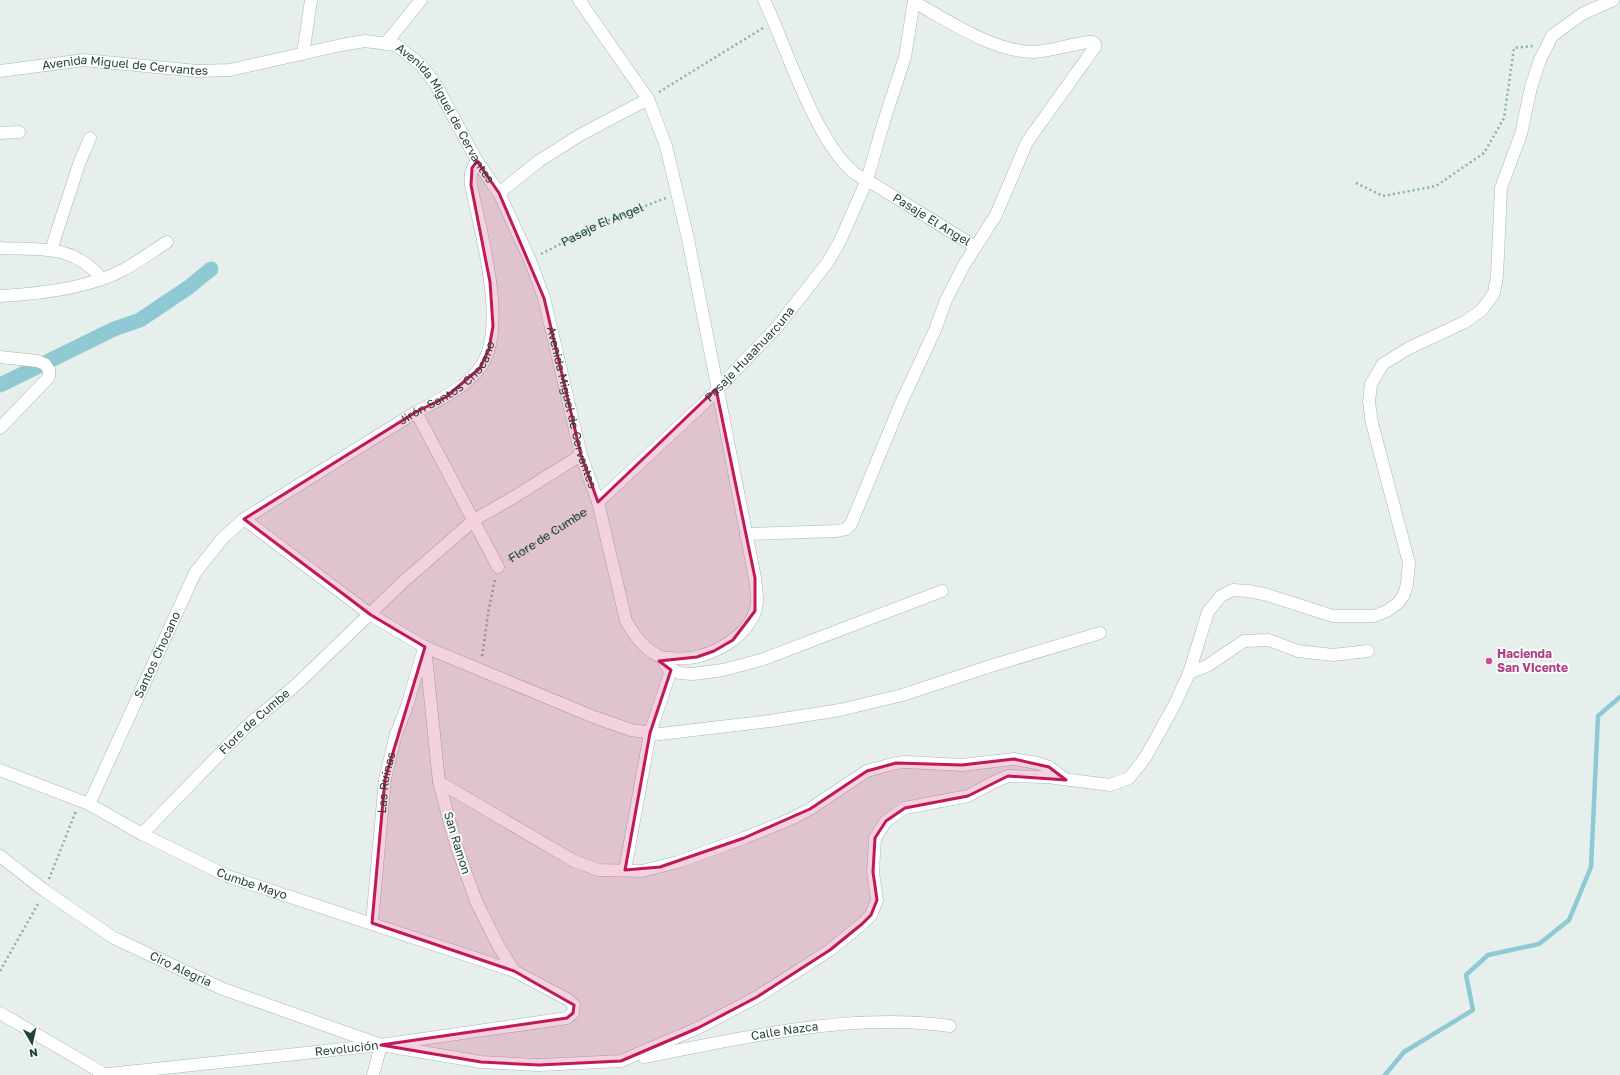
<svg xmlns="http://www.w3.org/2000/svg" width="1620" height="1075" viewBox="0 0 1620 1075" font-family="'Golos Text',sans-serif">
<rect width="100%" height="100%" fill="#e6efeb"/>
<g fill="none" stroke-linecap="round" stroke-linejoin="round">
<!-- stream -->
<path stroke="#8ec9d4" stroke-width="4.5" d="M1385 1075 1404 1052 1473 1010 1466 975 1488 955 1539 944 1569 920 1591 867 1598 716 1620 697"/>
<!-- canal -->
<path stroke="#8ec9d4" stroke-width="15" d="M0 385 114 329 140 320 189 287 211 269"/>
<!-- minor casing -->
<g stroke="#a8b8b2" stroke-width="13">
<g id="minor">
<path id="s3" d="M764 0C785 42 822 165 867 180L976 247"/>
<path d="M386 43 421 0"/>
<path d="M303 54 311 0"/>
<path id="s4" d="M0 71 84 60 197 71 230 70 341 45 365 41 396 45 421 65 435 83 477 161 499 193 530 260 544 298 581 455 598 502 626 621C635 636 644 649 659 656 663 658 668 658 671 658 703 662 743 642 755 612 759 602 756 589 755 578L688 239 666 146 648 99 579 0"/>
<path d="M0 133 19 132"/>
<path d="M499 193 539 161 580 135 648 99"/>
<path d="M0 248C40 250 73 244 101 278"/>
<path d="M51 250 79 164 90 138"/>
<path d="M0 296C38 294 89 288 123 270 138 262 153 251 167 242"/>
<path d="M0 357 37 361 45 364 49 370V377L0 428"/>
<path d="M416 412 498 567"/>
<path id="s5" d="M598 502 702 405 777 327 828 262 840 241 867 180 884 121 905 57 914 0"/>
<path d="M244 519 371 615 425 647 594 717 631 730 660 734 770 721 840 710 902 695 994 665 1100 633"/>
<path d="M746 534 837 531 846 529 851 524 901 403 935 330 946 300 964 265 996 215 1027 142 1095 47V44L1093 42H1089C1071 44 1052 51 1034 52 993 52 949 21 914 2"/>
<path d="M661 657 668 668 680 673 693 674 723 670 764 659 942 591"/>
<path d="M1189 673 1207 666 1244 641 1269 640 1298 651 1333 655 1368 651"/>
<path id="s6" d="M0 770 89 804 142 834 227 876 514 971"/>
<path d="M439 782 574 861 599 870 642 871 678 862 744 838 791 819 810 809 867 771 896 763 906 762 962 765 1014 759 1037 763 1049 767 1064 778"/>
<path id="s7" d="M89 804 195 573 222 539 244 519 416 412C439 400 462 390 479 369 510 331 480 230 471 185 470 175 471 169 477 161"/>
<path id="s8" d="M142 834 245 728 297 684 403 582 474 520 514 497 581 455"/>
<path id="s9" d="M0 856 45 891 114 938 223 989 381 1045 481 1062 539 1065 621 1061 698 1028 757 997 830 950 862 924 871 915 877 900 873 872 875 838 886 821 905 808 968 796 992 783 1008 776 1047 777 1110 785 1129 778 1145 758 1175 704 1189 673 1208 612 1221 596 1233 590 1248 591 1264 594 1333 616H1374L1387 611 1398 603 1404 595 1407 584 1409 563 1372 423 1369 402 1371 384 1383 364 1409 348 1465 322 1482 310 1494 293 1497 276 1501 188 1521 134 1531 87 1540 60 1552 36 1582 14 1613 0"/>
<path d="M625 870 650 733 671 670"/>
<path id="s10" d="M372 923 385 779 396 734 406 709 423 652"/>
<path d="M0 1013 106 1075"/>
<path id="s11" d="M644 1057C744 1038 847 1012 950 1026"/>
<path id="s12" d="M99 1075 381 1045 567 1018 573 1013 574 1005 567 999 514 971 498 945 476 901 455 842 439 782 425 647"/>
<path d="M373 1075 381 1045"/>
</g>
</g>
<!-- path -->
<g stroke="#86b3a5" stroke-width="2.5" stroke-dasharray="2 3" stroke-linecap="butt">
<path d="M659 92 763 28"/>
<path d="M1356 183 1383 196 1436 186 1484 153 1504 118 1514 48 1533 46"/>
<path id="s1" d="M541 254 599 224 666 198"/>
<path id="s2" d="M509 560 587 510"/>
<path d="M482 656 489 608 495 579"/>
<path d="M49 879 76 811"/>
<path d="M0 971 39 902"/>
</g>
<!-- minor -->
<use href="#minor" stroke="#fff" stroke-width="12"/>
</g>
<!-- marked area -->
<path fill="#c2185b" fill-opacity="0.2" stroke="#c2185b" stroke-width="3" stroke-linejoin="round" d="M477 161 499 193 544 298 581 455 598 502 716 389 755 578V611L733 640 714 651 697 657 659 661 671 670 650 733 625 870 660 867 744 838 810 809 867 771 896 763 962 765 1014 759 1049 767 1066 780 1008 776 968 796 905 808 886 821 875 838 873 872 877 900 871 915 862 924 830 950 757 997 698 1028 621 1061 539 1065 481 1062 381 1045 567 1018 573 1013 574 1005 514 971 372 923 385 779 425 647 371 615 244 519 416 412 446 397 480 368 489 349 493 326 490 282 471 185 472 168Z"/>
<!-- markers -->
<circle fill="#d1479c" stroke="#f7fbf9" stroke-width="1.5" cx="1489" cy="661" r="4"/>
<g text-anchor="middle" stroke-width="4" stroke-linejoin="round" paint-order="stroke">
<!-- street labels -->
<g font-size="12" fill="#24423a" stroke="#f7fbf9">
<text dy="4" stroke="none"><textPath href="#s4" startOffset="126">Avenida Miguel de Cervantes</textPath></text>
<text dy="4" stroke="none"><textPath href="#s4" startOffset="486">Avenida Miguel de Cervantes</textPath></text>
<text dy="4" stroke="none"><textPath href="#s3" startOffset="287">Pasaje El Angel</textPath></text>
<text dy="4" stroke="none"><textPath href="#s1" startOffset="68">Pasaje El Angel</textPath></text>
<text dy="4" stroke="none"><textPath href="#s5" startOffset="212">Pasaje Huaahuarcuna</textPath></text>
<text dy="4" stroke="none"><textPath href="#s7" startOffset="574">Jirón Santos Chocano</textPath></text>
<text dy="4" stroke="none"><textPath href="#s4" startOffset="810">Avenida Miguel de Cervantes</textPath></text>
<text dy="4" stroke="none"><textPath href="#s2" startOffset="46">Flore de Cumbe</textPath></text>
<text dy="4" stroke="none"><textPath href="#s7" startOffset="164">Santos Chocano</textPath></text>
<text dy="4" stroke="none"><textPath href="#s8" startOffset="159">Flore de Cumbe</textPath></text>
<text dy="4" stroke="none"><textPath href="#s10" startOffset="141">Las Ruinas</textPath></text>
<text transform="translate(457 843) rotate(73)" y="4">San Ramon</text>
<text dy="4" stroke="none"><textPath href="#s6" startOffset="277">Cumbe Mayo</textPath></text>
<text dy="4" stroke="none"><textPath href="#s9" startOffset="214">Ciro Alegria</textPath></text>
<text dy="4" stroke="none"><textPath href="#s11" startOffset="143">Calle Nazca</textPath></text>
<text dy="4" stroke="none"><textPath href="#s12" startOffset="249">Revolución</textPath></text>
</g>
<!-- hotel labels -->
<g font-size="12" font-weight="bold" fill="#b23c85" stroke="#f7fbf9" text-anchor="start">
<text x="1497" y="658">Hacienda<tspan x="1497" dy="14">San VIcente</tspan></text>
</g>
</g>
<!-- north arrow -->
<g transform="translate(32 1043) rotate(171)" stroke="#f7fbf9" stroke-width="3" paint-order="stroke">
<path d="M0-3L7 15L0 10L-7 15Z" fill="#24423a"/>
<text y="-6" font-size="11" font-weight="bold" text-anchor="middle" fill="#24423a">N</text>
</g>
</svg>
